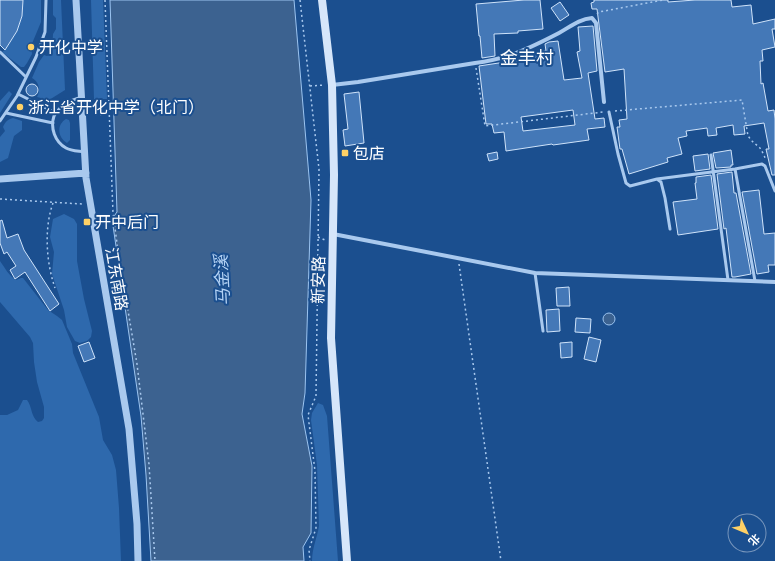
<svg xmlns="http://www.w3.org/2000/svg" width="775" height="561" viewBox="0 0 775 561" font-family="Jost,'Noto Sans SC',sans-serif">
<rect width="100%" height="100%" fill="#1b4f8f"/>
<!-- green -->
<path fill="#2e69ad" d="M23 0H41V22L31 46 32 54 27 63 24 67H21L2 52 5 50 17 31 22 16Z
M53 0H61L65 90 49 100 37 97C41 90 39 82 32 78L39 62 44 55 47 56 52 54 53 34 56 29V18L53 15Z
M91 0H103L107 99H94Z
M9 91 12 94 0 113V101Z
M13 118 22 121V130L14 136 8 158 0 162V137L5 131 3 127C5 122 8 119 13 118Z
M66 119 69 120 70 123V140L67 143C58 138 56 125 66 119Z
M64 214 74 219 77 224V261L84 299 92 331 91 337 87 341 80 343 75 341 67 327 64 310 52 274 54 252 50 237 53 219Z
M0 261C5 268 9 276 16 280L21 278H23L48 310 57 316 62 320 72 344 73 353 99 417 103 440 112 455 116 470 119 508 121 561H0V415H7L18 410 23 400H27C32 406 31 417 38 422L42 421 44 418V407L37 382 34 362 33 343 30 337 0 302Z
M318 403 323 405 327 416 338 561H312C312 548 317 538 319 526L317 465 311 420 312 413Z"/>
<!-- water -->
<path fill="#3c6290" stroke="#9cc4f0" d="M110 0H294L311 200 305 393 302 414 312 466 311 533 303 547 304 561H151L146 475 141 416 112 219 117 212Z
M603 319a6 6 0 1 1 12 0a6 6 0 1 1-12 0Z"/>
<!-- building -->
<path fill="#4478b7" stroke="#cfe3fa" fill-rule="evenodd" d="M0 0H23L22 16 17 31 5 50 0 45Z
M524 0H540L543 29 518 31V33L494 34 495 56 482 58 480 36H479L476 4Z
M594 0H668V2L695 0H731L732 7 751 5 753 24 775 19V29H772L775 47 762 50 763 61H760L761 84 763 83 768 111 774 110 775 119V175H772L766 149H769L764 123 744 126 745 134 734 135 733 125 716 128 717 135 708 136 707 128 686 131 687 136 678 138 682 154 667 158 668 162 629 174 622 149H620L617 127H620L619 120 627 119 624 69 605 72 597 9H592L591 3 594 2Z
M560 2 569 15 560 21 551 8Z
M593 26 597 71 588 73 595 119 604 118 605 127 587 129 589 140 553 145 552 144 506 151 504 132 494 133 492 124H486L479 66 525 59 524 54 546 51 545 44 549 42 558 41 564 80 582 78 577 52 580 51 578 27ZM573 110 575 125 523 131 521 117Z
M26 90a6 6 0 1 1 12 0a6 6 0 1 1-12 0Z
M359 92 364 143 345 146 343 130 348 129 344 94Z
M731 150 733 165H731V167L716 168 713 153Z
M497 152 498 159 489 161 487 154Z
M708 154 710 169 695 171 693 156Z
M732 172 734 193H736L751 274 735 277H732L726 228 724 229 717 174Z
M711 175 718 229 678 235 673 202 697 199 695 183H696V177Z
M759 190 764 234 775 233V265H768L769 272 757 274 742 192Z
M2 220 7 238 18 234 24 250 59 304 50 311 25 272 15 279 10 270 16 266 7 252 4 254 0 243V221Z
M569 287 570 306H557L556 288Z
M559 309 560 331 547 332 546 310Z
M576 318 591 319 590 333 575 332Z
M589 337 601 340 596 362 584 359Z
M89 342 95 358 84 362 78 346Z
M572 342V357L561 358 560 343Z"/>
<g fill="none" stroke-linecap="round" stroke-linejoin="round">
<!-- path -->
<path stroke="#a9c9ee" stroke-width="1.5" stroke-dasharray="2 3" stroke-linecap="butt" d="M105 0 113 213 118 251 137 364 149 464 155 561
M300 0 319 169 316 396 308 415 315 471 316 528 309 550 310 561
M597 14 599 12 663 0
M476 68 485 126 603 112
M310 86 324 85
M94 104 109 102
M615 111 742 100 748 136 752 141 760 148 764 155 765 158
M95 115 109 114
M0 199 82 204
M53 203C44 228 46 262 55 288
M318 237 325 240
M459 264 501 561"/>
<!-- service -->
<path stroke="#a9c9ee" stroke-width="3" d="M0 52 26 77
M18 94 56 113
M82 97C76 99 69 101 64 104 61 107 56 112 54 116 50 128 55 142 66 148 71 151 78 151 84 152
M609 112 618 154 626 183 630 186 657 179 661 182 665 198 670 229
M6 113 53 123
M0 121 17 96 36 57 45 32 46 0
M711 155 728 280
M735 169 755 281
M657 179 735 169 762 164 765 166 775 191
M535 273 543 331"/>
<!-- minor -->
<path stroke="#a9c9ee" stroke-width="4" d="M332 85 358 82 475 63C508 59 530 48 559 33 570 27 579 19 592 18L596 23 604 102
M333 234 535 273 775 282"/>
<!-- tertiary -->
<path stroke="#a9c9ee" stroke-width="7" d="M76 0 86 178 129 429 137 524 138 561
M0 179 86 173"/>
<!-- secondary -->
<path stroke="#d6e6fa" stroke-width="8" d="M322 0 332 85 334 175 331 338 347 561"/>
</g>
<!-- markers -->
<g fill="#ffd166" stroke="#1b4f8f" stroke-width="1.5">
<circle cx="31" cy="47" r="4"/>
<circle cx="20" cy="107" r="4"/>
<rect x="341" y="149" width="8" height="8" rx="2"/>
<rect x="83" y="218" width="8" height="8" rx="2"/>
</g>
<g text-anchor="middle" stroke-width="4" stroke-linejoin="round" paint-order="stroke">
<!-- poi labels -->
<g font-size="16" fill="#fff" stroke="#1b4f8f" text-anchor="start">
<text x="39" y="53">开化中学</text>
<text x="28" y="113">浙江省开化中学（北门）</text>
<text x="353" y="159">包店</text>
<text x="95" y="228">开中后门</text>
</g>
<!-- street labels -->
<g font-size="16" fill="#fff" stroke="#1b4f8f">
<text transform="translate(117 279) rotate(80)" y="6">江东南路</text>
<text transform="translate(318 280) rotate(-89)" y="6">新安路</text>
</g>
<!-- water labels -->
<g font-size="17" font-style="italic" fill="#b5d3f5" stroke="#1b4f8f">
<text transform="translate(222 280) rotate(-93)" y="6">马金溪</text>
</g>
<!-- quarter labels -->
<g font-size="18" fill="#fff" stroke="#1b4f8f">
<text x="527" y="64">金丰村</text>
</g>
</g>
<!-- north arrow -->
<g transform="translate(747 533) rotate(134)"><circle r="19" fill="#1b4f8f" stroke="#7695bc"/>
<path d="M0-3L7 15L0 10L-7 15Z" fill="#ffd166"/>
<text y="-6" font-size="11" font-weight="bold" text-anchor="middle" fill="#ffffff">北</text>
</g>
</svg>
